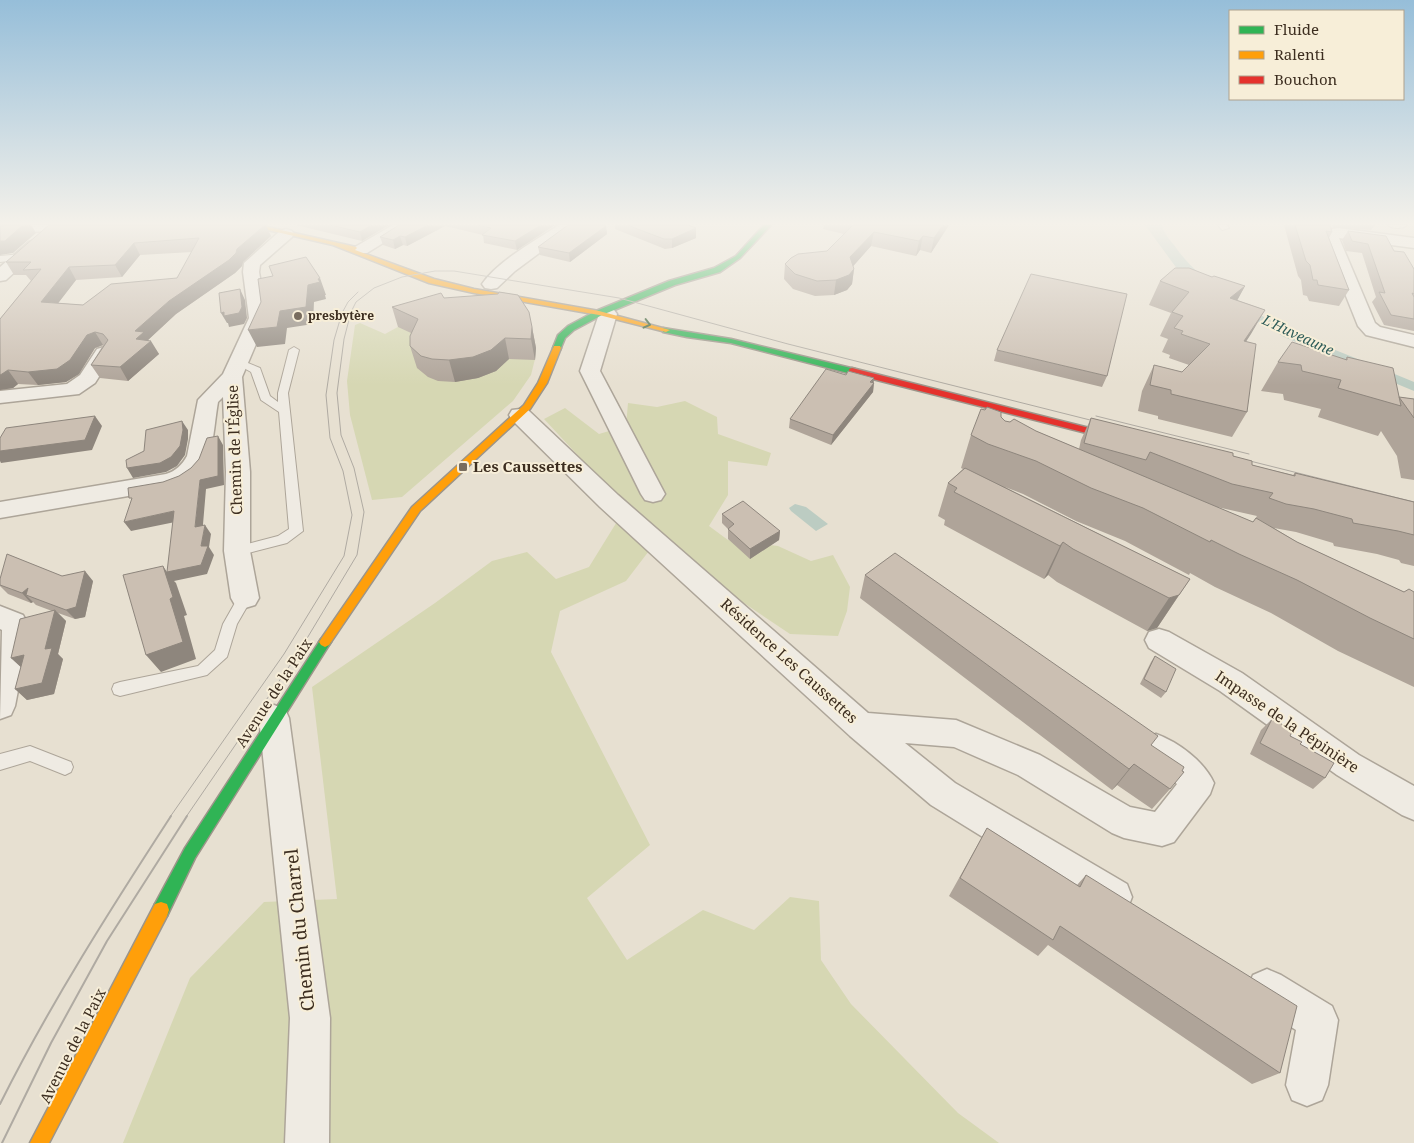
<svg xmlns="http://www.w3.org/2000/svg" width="1414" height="1143" viewBox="0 0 1414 1143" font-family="'Noto Serif',serif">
<rect width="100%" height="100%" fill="#e7e0d1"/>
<!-- green -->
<path fill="#d6d7b3" d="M416 317 535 359 531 375 513 401 402 497 372 500 350 415 347 381 355 325 360 323 385 334Z
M685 401 717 417 718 434 771 453 767 466 728 461V495L709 526 728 540 778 546 811 561 833 555 850 587 847 611 838 636 790 634 655 543 626 581 560 611 551 652 650 845 587 898 627 960 703 910 754 930 790 897 819 901 821 960 851 1004 958 1113 999 1143H123L190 978 264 902 337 899 312 687 435 603 492 561 527 552 556 579 589 567 626 507 544 419 565 408 599 434 626 426 628 403 657 407Z"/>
<!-- water -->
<path fill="#bcccc2" d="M1145 225H1162C1164 233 1169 239 1174 245 1218 311 1341 351 1414 382V391L1284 337 1216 297 1178 270Z
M795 504 806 507 828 524 816 531 791 511 789 508Z"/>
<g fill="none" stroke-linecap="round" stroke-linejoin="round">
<!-- lane casing -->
<g stroke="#ada599" stroke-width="2">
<path id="lane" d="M1218 225H1227L1229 228 1222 230Z
M1388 225H1407C1403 229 1392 229 1388 225Z
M22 254 25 255V259L0 262V256Z
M294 347 299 350 288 393 303 531 287 543 237 556 232 554 230 551 232 548 278 536 289 529 279 412 261 400 251 372 233 362 238 359 260 368 270 396 278 402V393L289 350Z
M245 593 250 594 252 598 237 624 227 657 207 675 120 696 114 694 112 689 114 684 120 682 198 666 215 650 223 624 240 594Z
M30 746 71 762 73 767 71 772 65 775 30 761 0 770V754Z"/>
</g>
<!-- street casing -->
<g stroke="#ada599" stroke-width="3">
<path id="street" d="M0 225H91L92 226 89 229 84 231 0 232Z
M393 225H412L367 253H355L353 250 355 247Z
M559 225H577L515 271 497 288 491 289 485 288 482 284C499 260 535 241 559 225Z
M1338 228 1414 238V248L1339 238 1375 323 1380 327 1414 335V347L1366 335 1358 326 1322 236 1326 230Z
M286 229 292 231 294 234 292 237 260 265 259 272 267 318 242 377 250 472V551L259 598 255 605 245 608 235 605 231 598 224 551 226 472 223 397 218 402C211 443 216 476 169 489L0 518V502L166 474C176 471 182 465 187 456L198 400 223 374 249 318 243 272 244 263 280 231Z
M35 240 41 242 43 245 41 248 6 280 0 281V267L29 242Z
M608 309 614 310 617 314 600 371 665 494 661 500 653 502 645 500 641 494 580 371 599 314 602 310Z
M104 347 111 349 114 353 95 383 79 394 0 403V391L67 384 80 375 97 349Z
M520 409 528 410 618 495 868 713 956 720 1040 755 1130 807 1155 812 1177 784 1145 758 1140 748 1145 738 1156 734C1178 742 1204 761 1214 783L1210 794 1174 842 1162 846 1124 838 1112 833 1018 775 954 747 905 743 955 783 1127 884 1132 897 1127 910 1114 915 1101 910 931 805 850 736 600 507 512 420 509 415 512 410Z
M0 606 23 615 30 628 15 706 11 715 0 719 2 630 0 629Z
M1159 629 1169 632 1242 673 1359 755 1414 786V820L1402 815 1337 775 1220 691 1149 648 1145 640 1149 632Z
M274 705 285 709 289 718 330 1018 329 1143H285L290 1018 259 718 263 709Z
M1267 969 1281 975 1332 1006 1338 1020 1328 1085 1322 1100 1307 1106 1292 1100 1286 1085 1296 1030 1253 1003 1247 989 1253 975Z"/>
</g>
<!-- fast casing -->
<g stroke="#9c958a" stroke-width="3">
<path id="fast" d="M764 225H771L740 258 720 272 675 285 602 315 574 330 565 338 560 350H554L553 348 558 335 568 326 596 311 669 281 714 268 736 256Z
M663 328 731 339 855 369 856 371 852 374 731 343 687 337 663 332Z
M325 637 329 639 331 642 329 645 195 858 167 916 161 918 155 916 153 910 155 904 185 848 321 639Z"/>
</g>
<!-- slow casing -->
<g stroke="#9c958a" stroke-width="3">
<path id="slow" d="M246 225H259L356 247 357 248 355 250 434 279 474 289 599 311 670 330 666 332 599 315 474 293 429 283 333 245Z
M554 346H560L561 348 547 383 530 409 420 511 329 645 325 647 321 645 319 642 321 639 412 507 524 405 538 383Z
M161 902 167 904 169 910 167 916 49 1143H30L155 904Z"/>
</g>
<!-- jam casing -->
<g stroke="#9c958a" stroke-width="3">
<path id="jam" d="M852 368 1125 437 1127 439 1122 442 849 373V369Z"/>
</g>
<!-- lane -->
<use href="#lane" fill="#efebe3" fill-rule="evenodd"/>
<!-- street -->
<use href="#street" fill="#efebe3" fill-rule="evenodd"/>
<!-- fast -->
<use href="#fast" fill="#30b455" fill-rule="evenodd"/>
<!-- slow -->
<use href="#slow" fill="#ff9f0a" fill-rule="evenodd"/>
<!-- jam -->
<use href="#jam" fill="#e5322d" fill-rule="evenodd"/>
<!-- tram-far1 -->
<path stroke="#afaaa2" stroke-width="1" d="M1096 416 1249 454
M1238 458 1414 502
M170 817 284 654 344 556 352 515 343 471 330 438 326 395 334 340 342 313 348 302 358 292
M186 817 297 655 357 555 364 512 354 468 341 435 337 393 344 339 351 312 356 302 374 288 402 277 435 271H454L619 298 788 344 1102 423"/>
<!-- tram -->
<path stroke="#afaaa2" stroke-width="2" d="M0 1104C50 1004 110 910 171 816
M2 1143 51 1043 107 941 187 816"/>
</g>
<!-- wall -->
<path fill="#afa499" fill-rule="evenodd" d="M49 225 271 236 243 262 242 266 235 273 176 314 148 340 159 354 128 381 100 378 91 365 103 345 95 348 79 374 66 382 38 385 18 384 13 388 0 390V319L31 281 26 275H14L6 262ZM192 252 177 278 83 305 58 303 76 280 122 277 140 255Z
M296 225H389L362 241Z
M399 225H555L517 250 484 243 483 235 445 226 407 246 403 245 395 249 383 245 380 237Z
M615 225H688L696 238 672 248 665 249 615 229Z
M824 225H949L931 253 920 250 916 256 871 246 853 266 854 269 852 284 847 290 834 295 815 296 793 289 784 279 785 264 827 251 844 234 823 229Z
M1284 225H1330L1332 232 1329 238 1349 290 1339 306 1309 301 1307 296 1303 295 1301 280 1298 276Z
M1332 225H1375L1371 230 1333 227Z
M606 226 607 234 570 262 540 255 538 247Z
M1348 231 1394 251 1414 269V331L1384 325 1372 302 1376 297 1362 253 1346 251 1342 240Z
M1212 277 1245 286 1237 300 1265 310 1246 341 1247 412 1232 437 1158 419V416L1138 411 1142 391 1154 365 1182 372 1189 365 1169 358 1170 355 1162 352 1168 339 1160 336 1171 313 1149 305 1160 281Z
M392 307 532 327 536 348 535 360 509 359 496 371 478 378 455 382 438 381 428 377 417 368 410 346 411 333 398 327Z
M997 350 1107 376 1102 387 994 361Z
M1347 357 1399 397 1414 399V480L1401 478 1397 456 1381 431 1378 436 1318 417 1321 409 1284 400 1283 394 1261 391 1278 362 1345 360Z
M846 375 874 378 873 392 831 445 789 428 790 419Z
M1001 417 1005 421 1036 431 1079 449 1081 440 1091 418 1233 456 1252 465 1293 475 1295 473 1414 502V566L1401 563 1399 560 1377 554 1334 546 1333 543 1296 532 1274 528 1297 542 1404 592H1414V687L1338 651 1271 613 1215 587 1190 573 1189 575 1125 541 1076 521 1023 494 1005 487 1190 579 1157 628 1147 631 1057 582 1048 575 1044 579 944 525 945 520 938 516 948 483 963 469 961 468 971 435ZM1217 507 1257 516 1253 522Z
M722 514 780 531 779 540 750 559 728 539V529L722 523Z
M865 575 1151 745 1170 789 1152 809 1117 785 1112 790 860 598Z
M62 576 93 581 85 617 75 619 58 613 66 621 58 654 63 659 54 694 27 700 15 689 21 667 11 658 52 611 36 605 33 602 31 603 8 594 0 586V579Z
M1155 656 1166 692 1161 698 1140 684 1151 662Z
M1272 719 1300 744 1325 778 1313 789 1250 754 1261 730Z
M987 828 1077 885 1086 875 1280 1073 1252 1084 1048 945 1038 956 949 896Z"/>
<!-- shaded-wall -->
<path fill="#8e867d" d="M23 225H31L36 233 13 253 0 255V241Z
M265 225H266L271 236 243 262 242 266 235 273 176 314 148 340 149 342 151 341 159 354 128 381 120 367 135 331 169 301 237 249Z
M372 225H389L362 241 360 232Z
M428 225 445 226 407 246 405 237Z
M541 225H555L517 250 515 241Z
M943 225H949L931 253 934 238Z
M606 226 607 234 570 262 569 253Z
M696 228V238L672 248V239Z
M874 232 871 246 848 272 850 257Z
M400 236 403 245 395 249 393 240Z
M923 236 920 250 916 256 919 241Z
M134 243 140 255 122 277 115 265Z
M69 267 76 280 49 315 41 302Z
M854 269 852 284 847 290 834 295 836 280Z
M320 278 326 295H325L326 299 314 302 313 324 287 328 285 344 257 347 248 330 280 311 308 285Z
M1245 286 1232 310 1230 298Z
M240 289 245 300 247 318 244 324 229 327 228 323H227L221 313Z
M1265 310 1251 334 1230 366 1244 341Z
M532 327 536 348 535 360 531 339Z
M95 332 103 345 95 348 79 374 66 382 38 385 28 372 87 335Z
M505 338 509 359 496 371 478 378 455 382 449 360Z
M8 370 18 384 13 388 0 390V375Z
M874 378 873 385 874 383 873 392 831 445 833 435Z
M95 416 102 426 92 450 1 463 0 461V451Z
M182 421 188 430V439L185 455 177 466 166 472 133 478 127 468Z
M218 436 223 445 224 485 206 489 202 536 195 527 200 480Z
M174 511 180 521 131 531 124 522Z
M205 525 211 534 209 547 214 555 207 574 174 581 176 583 187 615 184 616 196 659 161 672 146 655 170 599 163 566 167 572 201 546Z
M780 531 779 540 750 559V549Z
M1063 542 1048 575 1044 579 1060 546Z
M85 571 93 581 85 617 75 619 66 610Z
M28 588 26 595 33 602 31 603 22 593Z
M1179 595 1157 628 1147 631 1169 598Z
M55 610 66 621 58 654 63 659 54 694 27 700 15 689 45 649Z
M24 655V670L11 658Z
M1134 764 1117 785 1112 790 1129 769Z"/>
<!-- building -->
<path fill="#cbbfb2" stroke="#8e867d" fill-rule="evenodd" d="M8 225H23L5 241H0V226Z
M49 225H265L237 249 236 253 229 260 169 301 135 331 144 332 136 339 151 341 120 367 91 365 108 340 103 334 95 332 87 335 70 360 57 369 28 372 8 370 2 374 0 375V319L41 269 23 270 31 262H6ZM199 238 177 278 111 284 83 305 41 302 69 267 115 265 134 243Z
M330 225H372L360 232Z
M399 225H428L405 237 400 236 393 240 380 237Z
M477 225H541L515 241 482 235 491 228Z
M568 225H604L606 226 569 253 538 247Z
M627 225H688L696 228 672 239H664Z
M853 225H943L934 238 923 236 919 241 874 232 850 257 854 269 849 275 836 280 817 281 795 274 785 264 791 258 798 254 827 251Z
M1295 225H1330L1332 232 1326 231 1349 290 1318 285 1317 280H1313L1310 265 1306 261Z
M1348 231 1386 236 1394 251 1404 252 1414 269V294L1412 293 1414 297V319L1391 315 1379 292 1385 293 1368 244 1352 241Z
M306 257 320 278 318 279 320 282 308 285 306 307 280 311 277 327 248 330 261 302 258 279 273 276 269 266Z
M1175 268H1189L1212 277 1214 276 1245 286 1230 298 1265 310 1244 341 1256 344 1247 412 1171 394V390L1150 385 1154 365 1182 372 1210 344 1181 334 1183 331 1174 328 1183 316 1172 312 1189 292 1160 281Z
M1031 274 1127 294 1107 376 997 350Z
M240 289 242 307 239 313 224 316V312L221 313 219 293Z
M499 292 518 295 529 312 532 327 531 339 505 338 491 350 473 357 449 360 432 359 421 356 410 346V336L418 319 392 307 441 293 444 298 498 294Z
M1292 342 1347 360V357L1393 368 1401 406 1338 388 1341 380 1302 371 1301 365 1278 362Z
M826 369 846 375 848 371 874 378 870 382 874 383 833 435 790 419Z
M1399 397 1414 399V418Z
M987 407 1001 412V417L1005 421 1010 422 1014 419 1036 431 1253 522 1256 518 1297 542 1404 592 1409 589 1414 592V639L1370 618 1297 580 1239 554 1211 540 1210 542 1143 508 1091 488 1036 461 988 444 971 435 981 409 985 410Z
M95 416 85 440 0 451V438L6 428Z
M1091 418 1233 453V456L1252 461V465L1295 476V473L1414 502V535L1398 531 1353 523 1352 519 1314 509 1286 504 1269 498 1273 493 1232 484 1150 452 1146 460 1084 443Z
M182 421 183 430 180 446 171 457 160 463 127 468 126 460 144 451 146 430Z
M218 436V476L200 480 195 527 205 525 201 546H208L201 565 167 572 174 511 124 522 132 498H129L128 488 163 482 179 476 191 468 199 459 207 438Z
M965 468 1190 579 1179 595 1169 598 1073 549 1063 542 1060 546 954 492 957 488 948 483Z
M743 501 780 531 750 549 728 529 734 524 722 514Z
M895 553 1158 736 1151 745 1184 767 1182 771 1184 772 1170 789 1134 764 1129 769 865 575Z
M7 554 62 576 85 571 76 607 66 610 26 595 28 588 22 593 0 585V579Z
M163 566 173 597 170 599 183 642 146 655 123 575Z
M55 610 45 649 52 648 42 683 15 689 24 655 11 658 20 619Z
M1155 656 1176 669 1166 692 1144 679Z
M1272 719 1293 730 1290 736 1302 742 1300 744 1334 763 1325 778 1260 743Z
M987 828 1080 887 1086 875 1297 1006 1280 1073 1060 926 1053 940 960 878Z"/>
<!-- one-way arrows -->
<defs><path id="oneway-chevron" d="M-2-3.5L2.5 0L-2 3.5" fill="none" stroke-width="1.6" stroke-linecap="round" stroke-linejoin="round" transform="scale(1.25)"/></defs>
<use stroke="#385d33" href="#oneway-chevron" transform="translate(647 324) rotate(14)"/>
<!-- sky -->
<linearGradient id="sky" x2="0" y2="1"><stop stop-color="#96bed9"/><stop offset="0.58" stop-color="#f4f1ea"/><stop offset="1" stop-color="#f4f1ea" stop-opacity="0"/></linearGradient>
<rect width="1414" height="385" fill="url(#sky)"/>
<!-- markers -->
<g fill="#786c5e" stroke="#f7eed8" stroke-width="2">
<circle cx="298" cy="316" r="5"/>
<rect x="458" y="462" width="10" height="10" rx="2.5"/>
</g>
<g text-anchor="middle" stroke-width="4" stroke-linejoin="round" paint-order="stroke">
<!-- far-poi labels -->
<g font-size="12" font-weight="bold" fill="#3d2e20" stroke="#f7eed8" text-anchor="start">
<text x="308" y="320">presbytère</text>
</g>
<!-- far-water labels -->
<g font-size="14" font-style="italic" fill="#2f5d5a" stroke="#f7eed8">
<text transform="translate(1298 335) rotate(25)" y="5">L'Huveaune</text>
</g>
<!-- street labels -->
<g font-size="15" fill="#3d2e20" stroke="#f7eed8">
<text transform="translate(235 450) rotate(-92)" y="5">Chemin de l'Église</text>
<text transform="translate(789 661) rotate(42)" y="5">Résidence Les Caussettes</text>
<text transform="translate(274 693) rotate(-57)" y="5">Avenue de la Paix</text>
<text transform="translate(1287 722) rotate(34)" y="5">Impasse de la Pépinière</text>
<text transform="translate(73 1046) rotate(-63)" y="5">Avenue de la Paix</text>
</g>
<!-- poi labels -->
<g font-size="15" font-weight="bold" fill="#3d2e20" stroke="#f7eed8" text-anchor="start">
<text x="473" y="472">Les Caussettes</text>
</g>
<!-- near-street labels -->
<g font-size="18" fill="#3d2e20" stroke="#f7eed8">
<text transform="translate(300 930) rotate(-96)" y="6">Chemin du Charrel</text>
</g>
</g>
<!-- legend -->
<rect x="1229" y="10" width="175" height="90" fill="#f7eed8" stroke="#ada18e"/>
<rect x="1239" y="26" width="25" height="8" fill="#30b455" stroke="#ada18e"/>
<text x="1274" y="35" font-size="15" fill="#3d2e20">Fluide</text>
<rect x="1239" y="51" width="25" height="8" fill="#ff9f0a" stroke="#ada18e"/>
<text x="1274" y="60" font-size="15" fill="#3d2e20">Ralenti</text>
<rect x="1239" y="76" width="25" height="8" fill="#e5322d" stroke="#ada18e"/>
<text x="1274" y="85" font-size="15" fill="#3d2e20">Bouchon</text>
</svg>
